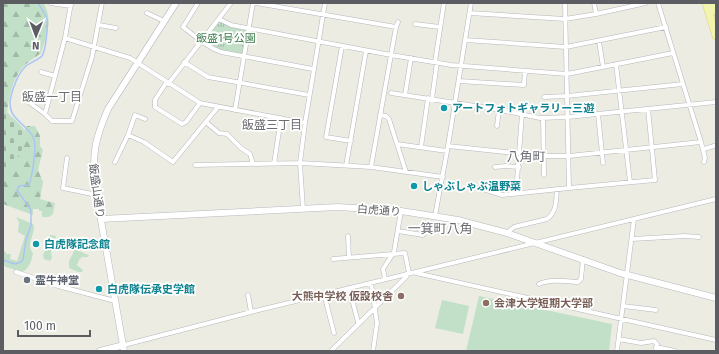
<svg xmlns="http://www.w3.org/2000/svg" width="719" height="354" viewBox="0 0 719 354" font-family="'Fira Sans','Noto Sans JP',sans-serif">
<defs>
<pattern id="forest-firs" width="22" height="20" patternUnits="userSpaceOnUse"><rect width="22" height="20" fill="#c2e0c8"/><path d="M5 1l3.5 6h-7zM16 11l3.5 6h-7z" fill="#a1b9a6"/></pattern>
<pattern id="cemetery-stones" width="16" height="16" patternUnits="userSpaceOnUse"><rect width="16" height="16" fill="#c2e0c8"/><path d="M2 7V4a2 2 0 0 1 4 0v3zM10 15v-3a2 2 0 0 1 4 0v3z" fill="#a1b9a6"/></pattern>
<pattern id="park-tufts" width="24" height="20" patternUnits="userSpaceOnUse"><rect width="24" height="20" fill="#c2e0c8"/><path d="M3 7l-1-3M5 7V3M7 7l1-3M15 17l-1-3M17 17v-4M19 17l1-3" fill="none" stroke="#a1b9a6"/></pattern>
</defs>
<rect width="100%" height="100%" fill="#ecece3"/>
<!-- grass -->
<path fill="#c2e0c8" d="M16 217 33 224 34 227C34 236 26 245 33 253 32 260 29 269 22 272L6 267 3 264V249L7 254H11L10 259 17 261 25 236 18 232 19 222Z
M50 235 56 236C55 242 51 246 51 252 51 254 52 256 52 258L50 261 44 259 43 256Z
M75 249 88 255 89 256 88 257H82L79 260 77 265 83 270 82 272H78L69 268V261Z
M479 296 612 324 609 351H466Z
M442 300 469 306 463 334 435 328Z"/>
<!-- forest -->
<path fill="url(#forest-firs)" d="M3 3H43C54 18 46 38 41 53 35 58 27 62 23 67 12 80 9 97 7 113L3 114Z
M27 126H35L40 136V146L43 150 38 170 43 182 40 199 55 203 53 214 49 217H42V211H39V209H33V215L3 204V168Z"/>
<!-- cemetery -->
<path fill="url(#cemetery-stones)" d="M7 112C12 118 22 125 25 131 31 141 15 160 10 168H3V113Z"/>
<!-- park -->
<path fill="url(#park-tufts)" d="M219 21 227 25 247 30 243 54 220 50 203 41Z"/>
<g fill="none" stroke-linecap="round" stroke-linejoin="round">
<!-- stream -->
<path stroke="#aac5f4" stroke-width="1.5" d="M3 260 15 264 21 262 23 260 26 240 31 225V210L17 190 19 186 29 185C32 177 37 147 34 139 27 122 5 120 11 96 13 87 19 72 26 66 31 62 38 60 42 56 46 50 48 26 47 19 45 13 41 8 38 3"/>
<!-- street casing -->
<g stroke="#b5b7bb" stroke-width="5">
<path id="street" d="M50 3 71 6
M71 3 65 38 45 114 52 121H72L92 57 102 3
M198 3 183 27 201 41 214 49 221 52 313 69
M256 3 396 27
M565 3 569 188 655 180 648 109
M594 3 596 14
M147 13 164 21
M470 13 565 19 596 14 646 3
M219 19 231 25 391 55 451 65 567 74 673 53
M415 24 440 27
M99 25 116 28
M65 38 130 58 200 103 305 123 325 3
M465 40 566 47 666 27
M599 41 603 67
M342 46 326 137 351 141
M184 62 208 77 309 95
M435 62 444 3
M616 64 630 182
M41 72 55 76
M459 81 524 85 525 71
M166 83 155 100V107L182 124 186 122 200 103
M168 84 231 3
M391 93 501 110 540 118 568 117 716 102
M405 95 411 58
M544 97 567 96 683 84
M432 99 437 62
M30 103 45 114
M235 110 253 3
M598 114 603 163
M380 115 386 116 389 119 406 172
M543 118 544 175
M207 123 219 133 227 134 241 148 250 154 253 164
M497 126 499 110
M128 135 144 142 173 162 218 107
M701 142 705 158 704 162
M397 144 447 151
M448 146 544 156H569L701 142 658 3
M421 147 428 98
M704 149 714 146
M67 158 63 188 97 195
M115 162 128 135 135 115 145 119
M274 164 281 118
M195 165 300 163 371 167 443 177
M346 166 366 51
M371 167 396 27 398 22
M495 167 506 166 519 167
M486 190 502 195 569 188
M516 193 522 114
M303 209 300 163 305 123
M435 216 448 146 471 3
M398 231 423 235
M507 233 514 227 547 219C557 212 556 200 557 189
M348 236 349 258
M632 239 685 236 699 237
M333 259 405 253 409 273
M16 272 58 286 115 301
M416 273 716 340
M385 279 383 269 394 252 401 211
M371 283 377 323 373 351
M539 284C550 279 565 281 578 282L581 279 583 259
M349 288 358 322
M324 294 334 333
M248 295 251 312
M623 306 656 310
M619 339 641 343 654 341 657 344 656 351
M124 345 251 312 716 199
M656 347 675 351
M331 351 406 277V274
M617 351 634 219"/>
</g>
<!-- secondary casing -->
<g stroke="#b6b7bd" stroke-width="7">
<path id="secondary" d="M101 219 338 207 401 211 458 220 507 233 620 273 716 298
M100 351 124 345
M124 351 95 186C92 153 95 139 108 109L176 3"/>
</g>
<!-- primary casing -->
<g stroke="#dfd668" stroke-width="8">
<path id="primary" d="M706 3 716 36
M713 3 716 12"/>
</g>
<!-- street -->
<use href="#street" stroke="#fff" stroke-width="4"/>
<!-- secondary -->
<use href="#secondary" stroke="#fff" stroke-width="6"/>
<!-- primary -->
<use href="#primary" stroke="#f2f5af" stroke-width="7"/>
</g>
<!-- markers -->
<g fill="#0f9aa8" stroke="#fff" stroke-width="1.5">
<circle cx="444" cy="108" r="4"/>
<circle cx="414" cy="186" r="4"/>
<circle cx="36" cy="244" r="4"/>
<circle cx="99" cy="289" r="4"/>
</g>
<circle fill="#6b7280" stroke="#fff" stroke-width="1.5" cx="27" cy="280" r="4"/>
<g fill="#8d6e63" stroke="#fff" stroke-width="1.5">
<circle cx="401" cy="296" r="4"/>
<circle cx="486" cy="303" r="4"/>
</g>
<g text-anchor="middle" stroke-width="3.5" stroke-linejoin="round" paint-order="stroke">
<!-- park labels -->
<g font-size="11" fill="#3e7d4e" stroke="#fff">
<text x="226" y="42">飯盛1号公園</text>
</g>
<!-- culture labels -->
<g font-size="11" font-weight="bold" fill="#0d838f" stroke="#fff" text-anchor="start">
<text x="452" y="112">アートフォトギャラリー三遊</text>
<text x="422" y="190">しゃぶしゃぶ温野菜</text>
<text x="44" y="248">白虎隊記念館</text>
<text x="107" y="293">白虎隊伝承史学館</text>
</g>
<!-- street labels -->
<g font-size="11" fill="#5b5d62" stroke="#fff">
<text transform="translate(97 191) rotate(82)" y="4">飯盛山通り</text>
<text transform="translate(379 210) rotate(4)" y="4">白虎通り</text>
</g>
<!-- worship labels -->
<g font-size="11" font-weight="bold" fill="#5b616d" stroke="#fff" text-anchor="start">
<text x="35" y="284">霊牛神堂</text>
</g>
<!-- education labels -->
<g font-size="11" font-weight="bold" fill="#785e54" stroke="#fff" text-anchor="end">
<text x="393" y="300">大熊中学校 仮設校舎</text>
<text x="494" y="307" text-anchor="start">会津大学短期大学部</text>
</g>
<!-- neighbourhood labels -->
<g font-size="12" fill="#6c6e73" stroke="#fff">
<text x="52" y="101">飯盛一丁目</text>
<text x="272" y="129">飯盛三丁目</text>
</g>
<!-- quarter labels -->
<g font-size="13" fill="#6c6e73" stroke="#fff">
<text x="526" y="161">八角町</text>
<text x="440" y="233">一箕町八角</text>
</g>
</g>
<!-- border -->
<rect width="719" height="354" fill="none" stroke="#5b5d62" stroke-width="8"/>
<!-- north arrow -->
<g transform="translate(36 36) rotate(181)" stroke="#ffffff" stroke-width="3" paint-order="stroke">
<path d="M0-3L7 15L0 10L-7 15Z" fill="#5b5d62"/>
<text y="-6" font-size="11" font-weight="bold" text-anchor="middle" fill="#5b5d62">N</text>
</g>
<!-- scale -->
<path d="M18 330v6h72v-6" fill="none" stroke="#5b5d62" stroke-width="2"/>
<text x="24" y="330" font-size="12" fill="#5b5d62" stroke="#ffffff" stroke-width="3" paint-order="stroke">100 m</text>
</svg>
